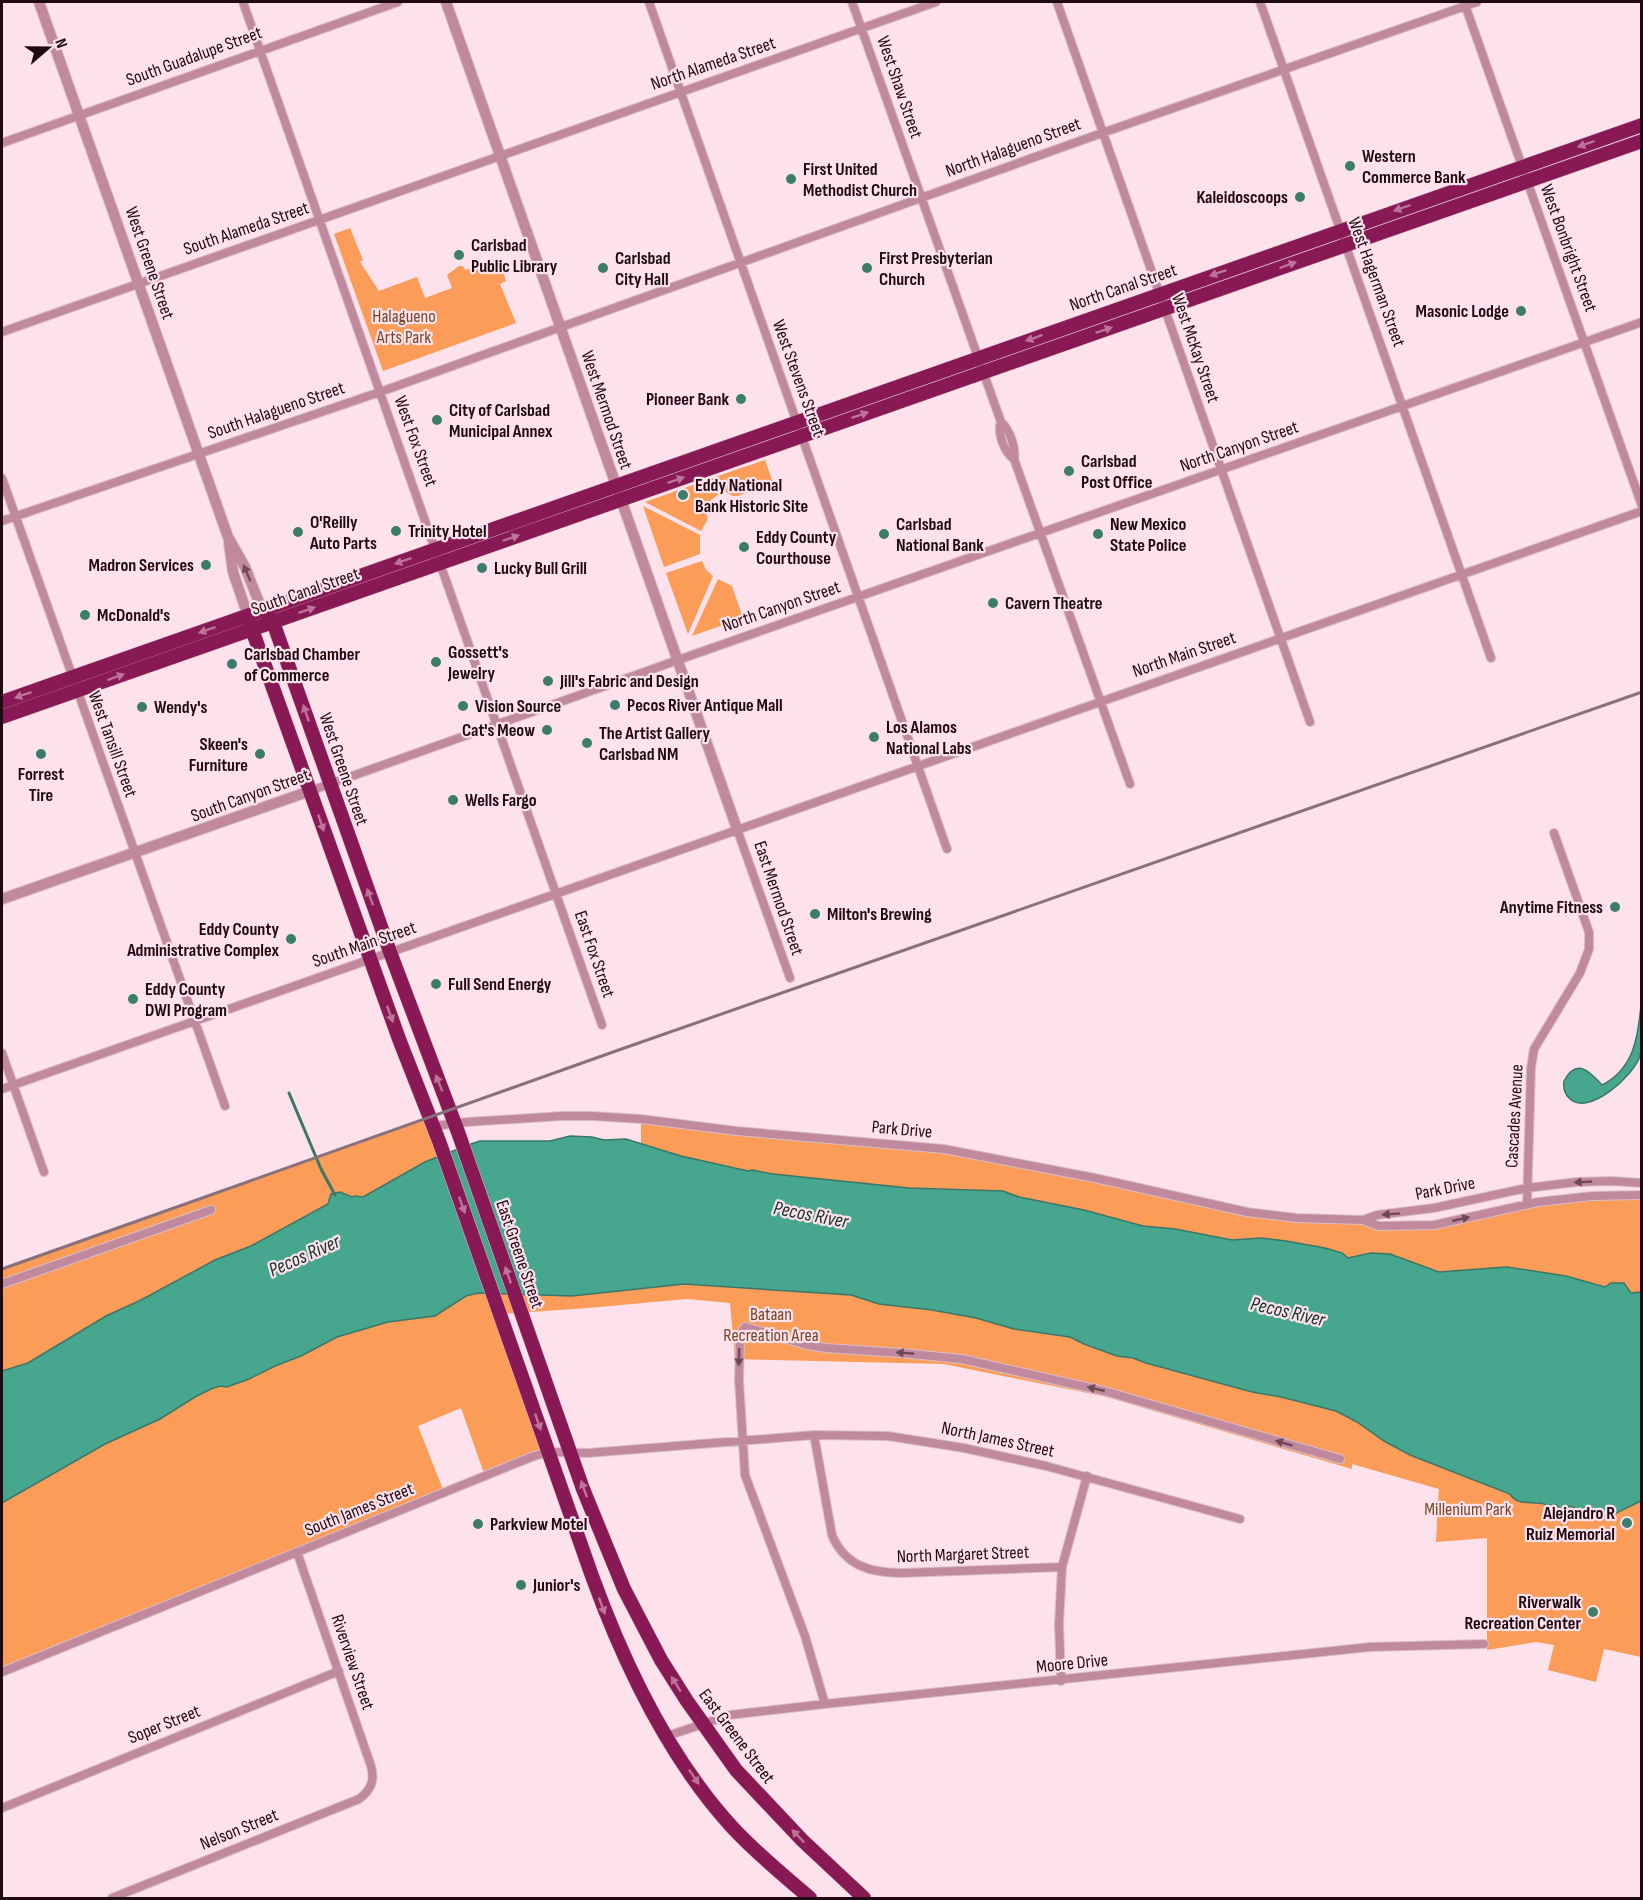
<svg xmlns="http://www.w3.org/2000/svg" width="1643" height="1900" viewBox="0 0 1643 1900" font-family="'Sofia Sans Condensed',sans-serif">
<rect width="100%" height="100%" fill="#fde1eb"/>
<!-- green -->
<path fill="#fb9c58" d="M350 228 363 260 360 262 379 291 417 277 425 298 452 288 447 275 459 266H463L465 270 499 258 506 281 500 284 516 323 383 371 334 234Z
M765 460 773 483 738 496H733L724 491 718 476Z
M713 478 719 494C709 502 702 504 708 519L701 531 645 502Z
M643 506 700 535V554L664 567Z
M702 561 706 570 713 576 688 634 666 573Z
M718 579 732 586 743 618 692 636Z
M431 1118 444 1155 425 1162 363 1197H352L340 1192 328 1204 298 1222 251 1246 215 1260 141 1300 106 1316 28 1363 2 1371V1269Z
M641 1119 944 1149 1220 1207 1379 1226 1434 1225 1527 1204 1641 1195V1292L1631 1293 1566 1276 1507 1267 1439 1272 1390 1254 1348 1258 1342 1253 1325 1248 1286 1241 1261 1238 1232 1240 1175 1229 1143 1226 1083 1210 1019 1197 1003 1191 909 1188 773 1174 752 1170 748 1171 681 1156 641 1143Z
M684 1284 851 1295 879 1304 932 1310 976 1318 1014 1329 1071 1337 1084 1344 1117 1356 1133 1358 1146 1363 1252 1392 1281 1397 1336 1411 1357 1422 1384 1441 1410 1455 1510 1494C1516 1504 1527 1502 1537 1502 1545 1503 1549 1507 1557 1505L1563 1514 1569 1506 1608 1517 1641 1501V1657L1604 1649 1596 1682 1548 1670 1554 1645 1536 1642 1487 1650V1538L1436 1542 1439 1489 1352 1464V1469L1103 1396 944 1364 735 1359 730 1303 687 1299 588 1308 502 1314 549 1452 485 1476 461 1408 418 1426 444 1492 2 1672V1503L105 1444 160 1419 195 1397 211 1389 220 1386 227 1387 249 1379 275 1366 301 1356 337 1337 388 1322 435 1316 466 1296 478 1293 572 1296Z"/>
<!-- water -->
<path fill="#47a68e" stroke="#3b7769" stroke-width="1.5" d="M1641 1005C1642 1020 1643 1041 1640 1056 1634 1075 1588 1118 1569 1098 1564 1093 1563 1088 1564 1081 1577 1057 1590 1072 1602 1085 1634 1069 1638 1037 1641 1005Z
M570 1136 592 1137 604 1140 626 1139 681 1156 748 1171 752 1170 773 1174 909 1188 1003 1191 1019 1197 1084 1210 1143 1226 1175 1229 1232 1240 1261 1238 1286 1241 1325 1248 1342 1253 1348 1258 1371 1253 1390 1254 1439 1272 1507 1267 1566 1276 1605 1287 1611 1283H1624L1631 1293 1641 1292V1501L1608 1517 1569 1506 1567 1516 1561 1511 1557 1505C1549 1507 1545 1503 1537 1503 1527 1502 1516 1504 1510 1494L1410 1455 1384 1441 1357 1422 1336 1411 1281 1397 1252 1392 1146 1363 1133 1358 1117 1356 1084 1344 1070 1337 1014 1329 976 1318 932 1310 879 1304 851 1295 684 1284 572 1296 478 1293 466 1296 435 1316 388 1322 337 1337 301 1356 275 1366 249 1379 227 1387 220 1386 211 1389 195 1397 160 1419 105 1444 2 1503V1371L28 1363 106 1316 141 1300 215 1260 251 1246 328 1204 331 1194 340 1192 352 1197 355 1196 363 1197 425 1162 471 1144 480 1141H550Z"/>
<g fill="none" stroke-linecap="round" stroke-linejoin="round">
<!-- stream -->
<path stroke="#3b7769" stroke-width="3" d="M289 1093 321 1169 335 1195"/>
<!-- minor casing -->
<g stroke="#d9bec8" stroke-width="10">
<path id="minor" d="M243 2 602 1025
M649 2 947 849
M852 2 1001 422C1010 430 1016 448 1014 459L1130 784
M1057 2 1310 722
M1260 2 1491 658
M1464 2 1642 506
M2 143 398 2
M2 332 936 2
M1001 422C997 433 1004 452 1014 459
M2 478 225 1106
M2 521 380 392 1102 133 1477 2
M310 791 678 660 1642 322
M737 829 790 978
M2 1053 44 1172
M2 1089 1642 511
M434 1126 467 1122 562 1116H592L641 1119 737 1131 944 1149 1095 1178 1247 1212 1297 1218 1363 1220 1379 1226 1434 1225 1538 1202 1592 1196 1642 1195
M1527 1204 1531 1068 1534 1049 1580 973 1589 949V932L1554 833
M1363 1220 1377 1215 1434 1208 1527 1188 1577 1182 1611 1181 1642 1183
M2 1284 211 1210
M814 1435 832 1535C845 1566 871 1573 902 1573L1062 1567
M2 1672 534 1456 549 1452 588 1453 814 1435 888 1436 964 1448 1046 1466 1240 1519
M1061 1681 1059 1624 1062 1567 1087 1476
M825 1704 805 1636 745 1475 739 1381 740 1335 745 1327 807 1345 826 1348 901 1353 962 1359 1104 1391 1340 1459
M667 1736 730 1715 825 1704 1370 1647 1484 1644
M2 1808 339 1671
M112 1898 359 1799C371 1790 375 1781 371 1766L297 1552"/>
</g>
<!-- tertiary casing -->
<g stroke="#d9bec8" stroke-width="12">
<path id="tertiary" d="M39 2 228 537 245 567 262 610
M446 2 737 829
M229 543 233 572 248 616
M2 899 310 791"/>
</g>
<!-- trunk casing -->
<g stroke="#d9bec8" stroke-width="15">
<path id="trunk" d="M268 616 273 622 390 952 458 1132 583 1489 624 1589 661 1660 687 1701 736 1770 802 1840 864 1898
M249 621 399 1039 439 1141 592 1576C624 1664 668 1757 732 1827 756 1853 783 1875 810 1898
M2 702 1642 125
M2 717 1642 141"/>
</g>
<!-- minor -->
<use href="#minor" stroke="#c0899e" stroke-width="8"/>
<!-- tertiary -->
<use href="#tertiary" stroke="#c0899e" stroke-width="10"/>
<!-- trunk -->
<use href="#trunk" stroke="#881955" stroke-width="14"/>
<!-- rail -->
<path stroke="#89707a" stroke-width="3" d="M2 1269 613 1052 1642 692"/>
</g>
<!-- one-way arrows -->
<defs><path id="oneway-solid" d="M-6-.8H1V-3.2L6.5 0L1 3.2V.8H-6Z" transform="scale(1.5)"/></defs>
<g fill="#bd7398">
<use href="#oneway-solid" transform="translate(1586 144) rotate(161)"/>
<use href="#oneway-solid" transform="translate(1402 208) rotate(161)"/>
<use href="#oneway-solid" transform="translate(1288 265) rotate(-20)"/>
<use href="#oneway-solid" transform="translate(1218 273) rotate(161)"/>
<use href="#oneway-solid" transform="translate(1104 330) rotate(-19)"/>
<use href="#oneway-solid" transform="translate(1034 338) rotate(160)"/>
<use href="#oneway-solid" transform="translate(860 415) rotate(-19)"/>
<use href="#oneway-solid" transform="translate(676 480) rotate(-19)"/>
<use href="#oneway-solid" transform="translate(511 538) rotate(-19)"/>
<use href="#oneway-solid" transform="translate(403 561) rotate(161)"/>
<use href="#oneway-solid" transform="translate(307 610) rotate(-19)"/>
<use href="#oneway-solid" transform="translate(207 630) rotate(161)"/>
<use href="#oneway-solid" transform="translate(116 677) rotate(-20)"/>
<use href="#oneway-solid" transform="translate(23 695) rotate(161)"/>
<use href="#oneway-solid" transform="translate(306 713) rotate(-109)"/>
<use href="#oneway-solid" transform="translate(321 823) rotate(71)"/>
<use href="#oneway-solid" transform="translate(370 897) rotate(-110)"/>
<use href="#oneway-solid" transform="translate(390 1014) rotate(70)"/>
<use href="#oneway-solid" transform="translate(439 1083) rotate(-112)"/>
<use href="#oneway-solid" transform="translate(462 1205) rotate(70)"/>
<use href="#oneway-solid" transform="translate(508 1275) rotate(-109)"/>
<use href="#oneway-solid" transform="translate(538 1422) rotate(71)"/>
<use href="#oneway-solid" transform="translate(584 1489) rotate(-110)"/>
<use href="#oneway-solid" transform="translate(602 1606) rotate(70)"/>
<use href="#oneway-solid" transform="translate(676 1684) rotate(-122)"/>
<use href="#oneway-solid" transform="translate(694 1777) rotate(56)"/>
<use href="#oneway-solid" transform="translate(798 1836) rotate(-134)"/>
</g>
<g fill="#704958">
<use href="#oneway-solid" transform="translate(247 573) rotate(-113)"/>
<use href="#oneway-solid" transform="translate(1583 1182) rotate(177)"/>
<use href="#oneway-solid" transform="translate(1391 1214) rotate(176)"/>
<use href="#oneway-solid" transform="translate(1461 1219) rotate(-13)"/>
<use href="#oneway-solid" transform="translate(905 1353) rotate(-175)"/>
<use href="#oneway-solid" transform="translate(739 1357) rotate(92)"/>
<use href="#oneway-solid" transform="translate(1096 1389) rotate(-167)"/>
<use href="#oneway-solid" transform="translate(1284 1443) rotate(-163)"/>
</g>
<!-- markers -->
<g fill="#3b7c6b" stroke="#fde1eb" stroke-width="2">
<circle cx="1350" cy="166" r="6"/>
<circle cx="791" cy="179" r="6"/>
<circle cx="1300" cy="197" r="6"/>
<circle cx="459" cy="255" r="6"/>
<circle cx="603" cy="268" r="6"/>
<circle cx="867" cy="268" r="6"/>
<circle cx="1521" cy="311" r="6"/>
<circle cx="741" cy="399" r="6"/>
<circle cx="437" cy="420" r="6"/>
<circle cx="1069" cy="471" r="6"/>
<circle cx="683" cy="495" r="6"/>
<circle cx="396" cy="531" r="6"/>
<circle cx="298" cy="532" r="6"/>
<circle cx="884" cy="534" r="6"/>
<circle cx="1098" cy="534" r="6"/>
<circle cx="744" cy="547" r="6"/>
<circle cx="206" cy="565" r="6"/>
<circle cx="482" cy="568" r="6"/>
<circle cx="993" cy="603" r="6"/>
<circle cx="85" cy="615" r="6"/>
<circle cx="436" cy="662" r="6"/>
<circle cx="232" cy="664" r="6"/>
<circle cx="548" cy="681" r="6"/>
<circle cx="615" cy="705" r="6"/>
<circle cx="463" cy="706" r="6"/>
<circle cx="142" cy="707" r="6"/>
<circle cx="547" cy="730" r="6"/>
<circle cx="874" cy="737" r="6"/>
<circle cx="587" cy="743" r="6"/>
<circle cx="41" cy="754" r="6"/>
<circle cx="260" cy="754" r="6"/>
<circle cx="453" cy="800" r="6"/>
<circle cx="1615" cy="907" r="6"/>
<circle cx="815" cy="914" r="6"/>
<circle cx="291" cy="939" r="6"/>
<circle cx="436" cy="984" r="6"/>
<circle cx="133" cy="999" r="6"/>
<circle cx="1627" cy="1523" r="6"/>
<circle cx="478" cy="1524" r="6"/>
<circle cx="521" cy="1585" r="6"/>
<circle cx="1593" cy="1612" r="6"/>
</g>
<g text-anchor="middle" stroke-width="4.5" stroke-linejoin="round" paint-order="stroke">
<!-- street labels -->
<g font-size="18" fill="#1f0913" stroke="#fde1eb">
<text transform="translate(194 56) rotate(-20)" y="6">South Guadalupe Street</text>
<text transform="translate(713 63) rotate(-19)" y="6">North Alameda Street</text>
<text transform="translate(900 87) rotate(71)" y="6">West Shaw Street</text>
<text transform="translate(1013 147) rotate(-20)" y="6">North Halagueno Street</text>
<text transform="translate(246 228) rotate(-19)" y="6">South Alameda Street</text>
<text transform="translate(1569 248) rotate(70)" y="6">West Bonbright Street</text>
<text transform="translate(150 263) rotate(71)" y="6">West Greene Street</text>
<text transform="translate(1377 282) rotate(70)" y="6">West Hagerman Street</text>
<text transform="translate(1123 287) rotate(-19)" y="6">North Canal Street</text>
<text transform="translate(1196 348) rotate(71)" y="6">West McKay Street</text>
<text transform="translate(799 378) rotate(70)" y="6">West Stevens Street</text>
<text transform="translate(276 410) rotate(-19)" y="6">South Halagueno Street</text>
<text transform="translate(607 410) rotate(71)" y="6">West Mermod Street</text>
<text transform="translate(416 441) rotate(70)" y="6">West Fox Street</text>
<text transform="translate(1239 446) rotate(-19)" y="6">North Canyon Street</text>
<text transform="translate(305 591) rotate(-19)" y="6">South Canal Street</text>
<text transform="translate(781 606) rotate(-19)" y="6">North Canyon Street</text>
<text transform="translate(1184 654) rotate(-19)" y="6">North Main Street</text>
<text transform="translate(113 744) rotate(70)" y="6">West Tansill Street</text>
<text transform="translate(344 769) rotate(71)" y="6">West Greene Street</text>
<text transform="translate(250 795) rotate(-20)" y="6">South Canyon Street</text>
<text transform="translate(779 898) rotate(71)" y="6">East Mermod Street</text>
<text transform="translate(364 944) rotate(-19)" y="6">South Main Street</text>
<text transform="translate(595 954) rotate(71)" y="6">East Fox Street</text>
<text transform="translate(1514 1116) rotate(-87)" y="6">Cascades Avenue</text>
<text transform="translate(902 1129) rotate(5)" y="6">Park Drive</text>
<text transform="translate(1445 1188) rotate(-11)" y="6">Park Drive</text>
<text transform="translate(520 1254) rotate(71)" y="6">East Greene Street</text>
<text transform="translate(998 1439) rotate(12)" y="6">North James Street</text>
<text transform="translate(359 1509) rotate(-22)" y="6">South James Street</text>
<text transform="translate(963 1554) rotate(-2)" y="6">North Margaret Street</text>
<text transform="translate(353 1662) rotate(71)" y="6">Riverview Street</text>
<text transform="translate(1072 1663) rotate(-6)" y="6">Moore Drive</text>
<text transform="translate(164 1724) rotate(-22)" y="6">Soper Street</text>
<text transform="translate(737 1736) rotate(53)" y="6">East Greene Street</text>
<text transform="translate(239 1829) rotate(-22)" y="6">Nelson Street</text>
</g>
<!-- poi labels -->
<g font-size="18" font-weight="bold" fill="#1f0913" stroke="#fde1eb" text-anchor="start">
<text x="1362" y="162">Western<tspan x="1362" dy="21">Commerce Bank</tspan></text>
<text x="803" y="175">First United<tspan x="803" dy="21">Methodist Church</tspan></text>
<text x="1288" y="203" text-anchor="end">Kaleidoscoops</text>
<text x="471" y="251">Carlsbad<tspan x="471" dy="21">Public Library</tspan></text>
<text x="615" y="264">Carlsbad<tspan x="615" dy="21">City Hall</tspan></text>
<text x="879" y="264">First Presbyterian<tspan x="879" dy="21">Church</tspan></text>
<text x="1509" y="317" text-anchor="end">Masonic Lodge</text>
<text x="729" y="405" text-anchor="end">Pioneer Bank</text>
<text x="449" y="416">City of Carlsbad<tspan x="449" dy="21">Municipal Annex</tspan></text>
<text x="1081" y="467">Carlsbad<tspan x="1081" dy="21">Post Office</tspan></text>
<text x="695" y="491">Eddy National<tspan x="695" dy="21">Bank Historic Site</tspan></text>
<text x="310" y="528">O'Reilly<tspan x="310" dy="21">Auto Parts</tspan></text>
<text x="896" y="530">Carlsbad<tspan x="896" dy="21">National Bank</tspan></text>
<text x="1110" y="530">New Mexico<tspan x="1110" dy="21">State Police</tspan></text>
<text x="408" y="537">Trinity Hotel</text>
<text x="756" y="543">Eddy County<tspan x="756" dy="21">Courthouse</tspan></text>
<text x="194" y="571" text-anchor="end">Madron Services</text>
<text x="494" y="574">Lucky Bull Grill</text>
<text x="1005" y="609">Cavern Theatre</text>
<text x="97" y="621">McDonald's</text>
<text x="448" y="658">Gossett's<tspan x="448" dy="21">Jewelry</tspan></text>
<text x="244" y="660">Carlsbad Chamber<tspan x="244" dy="21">of Commerce</tspan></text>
<text x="560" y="687">Jill's Fabric and Design</text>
<text x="627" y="711">Pecos River Antique Mall</text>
<text x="475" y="712">Vision Source</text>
<text x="154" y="713">Wendy's</text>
<text x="886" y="733">Los Alamos<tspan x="886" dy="21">National Labs</tspan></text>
<text x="535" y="736" text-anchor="end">Cat's Meow</text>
<text x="599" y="739">The Artist Gallery<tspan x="599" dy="21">Carlsbad NM</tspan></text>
<text x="248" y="750" text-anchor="end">Skeen's<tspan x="248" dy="21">Furniture</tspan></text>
<text x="41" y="780" text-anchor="middle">Forrest<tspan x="41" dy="21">Tire</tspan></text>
<text x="465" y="806">Wells Fargo</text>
<text x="1603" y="913" text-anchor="end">Anytime Fitness</text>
<text x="827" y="920">Milton's Brewing</text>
<text x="279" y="935" text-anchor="end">Eddy County<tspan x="279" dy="21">Administrative Complex</tspan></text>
<text x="448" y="990">Full Send Energy</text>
<text x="145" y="995">Eddy County<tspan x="145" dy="21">DWI Program</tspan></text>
<text x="1615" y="1519" text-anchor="end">Alejandro R<tspan x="1615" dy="21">Ruiz Memorial</tspan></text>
<text x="490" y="1530">Parkview Motel</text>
<text x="533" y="1591">Junior's</text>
<text x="1581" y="1608" text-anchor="end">Riverwalk<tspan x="1581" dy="21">Recreation Center</tspan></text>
</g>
<!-- park labels -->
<g font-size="18" fill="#744728" stroke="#fde1eb">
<text x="404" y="322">Halagueno<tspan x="404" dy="21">Arts Park</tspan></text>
<text x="771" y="1320">Bataan<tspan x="771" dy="21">Recreation Area</tspan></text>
<text x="1468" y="1515">Millenium Park</text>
</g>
<!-- water labels -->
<g font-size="20" font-style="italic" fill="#15322a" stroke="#fde1eb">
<text transform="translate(811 1214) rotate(11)" y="7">Pecos River</text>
<text transform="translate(304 1255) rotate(-24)" y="7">Pecos River</text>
<text transform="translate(1288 1311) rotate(13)" y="7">Pecos River</text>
</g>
</g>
<!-- border -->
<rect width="1643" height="1900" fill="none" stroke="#1f0913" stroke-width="6"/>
<!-- north arrow -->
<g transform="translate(48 48) rotate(70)" stroke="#fde1eb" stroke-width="4.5" paint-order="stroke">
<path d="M0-4.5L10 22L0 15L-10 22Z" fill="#1f0913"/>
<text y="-9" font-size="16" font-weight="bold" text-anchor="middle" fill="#1f0913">N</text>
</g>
</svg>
